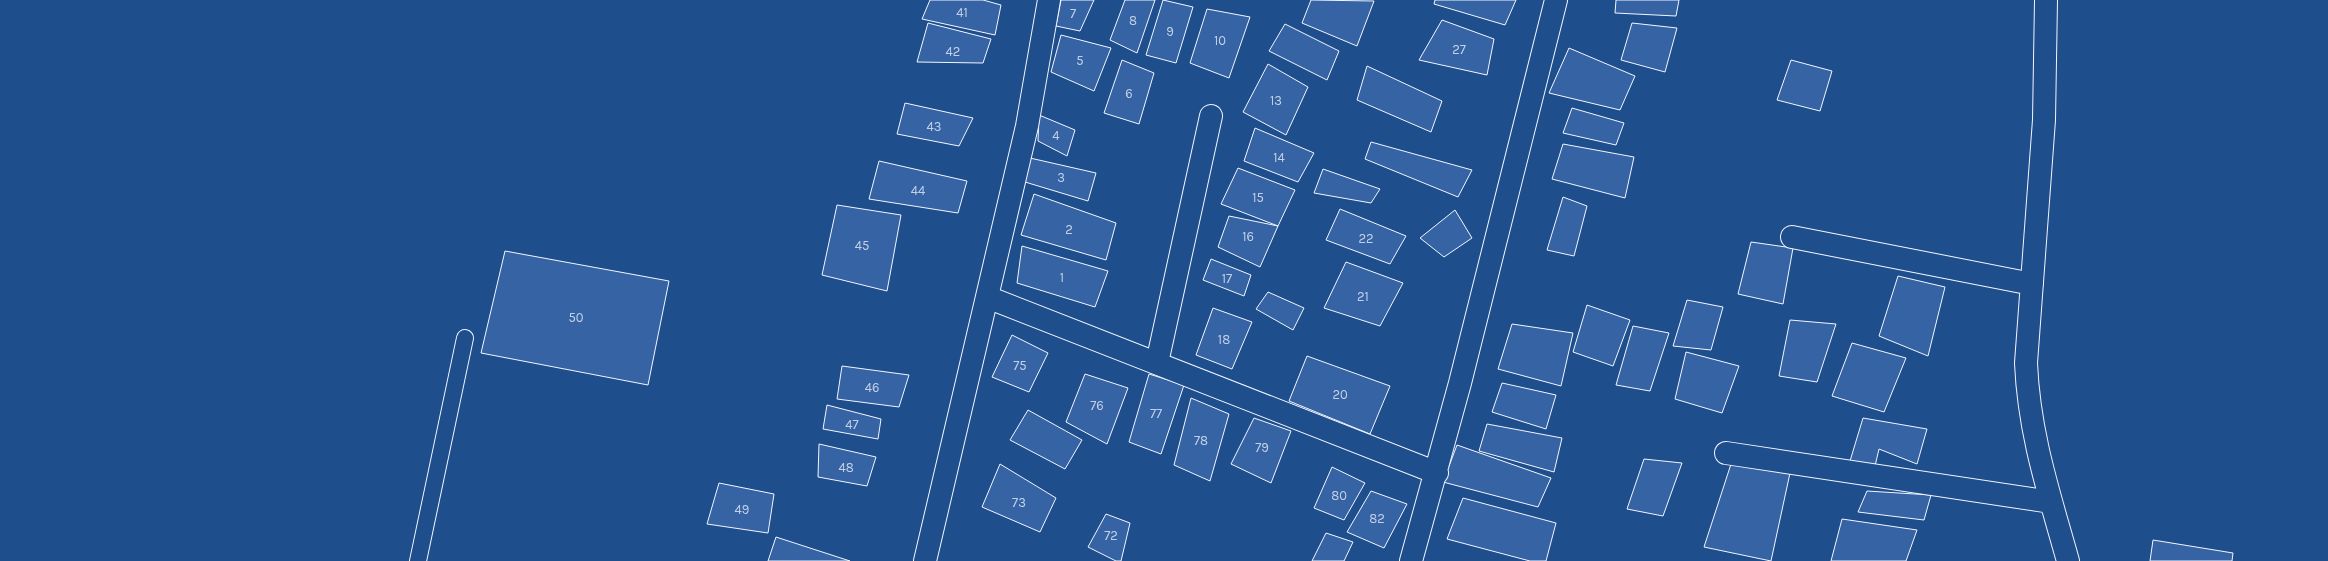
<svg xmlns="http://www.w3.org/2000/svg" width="2328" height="561" viewBox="0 0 2328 561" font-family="Karla,sans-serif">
<rect width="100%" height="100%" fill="#1f4e8c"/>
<!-- building -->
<path fill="#3563a3" stroke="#f2f6ff" d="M930 0H983L1001 5 995 35 922 19Z
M1061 0H1094L1080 31 1056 26Z
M1125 0H1155L1137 53 1110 40Z
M1163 0 1193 7 1176 63 1146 55Z
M1311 0 1374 1 1357 46 1302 23Z
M1435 0H1516L1505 25 1434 4Z
M1616 0H1679L1676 16 1615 13Z
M1207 9 1250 17 1229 78 1190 63Z
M1442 20 1494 39 1487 75 1419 60Z
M928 23 991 39 983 63 917 62Z
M1632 23 1677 28 1665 72 1621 60Z
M1285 24 1339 51 1327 80 1269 51Z
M1061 35 1111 48 1094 91 1051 72Z
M1569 48 1635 76 1620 110 1549 93Z
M1122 60 1154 73 1139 124 1104 113Z
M1791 60 1832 71 1820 111 1777 100Z
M1268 64 1308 87 1286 135 1243 112Z
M1367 66 1442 101 1431 132 1357 100Z
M905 103 973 118 959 146 897 134Z
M1572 108 1624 123 1616 145 1563 133Z
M1039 115 1075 130 1067 156 1038 141Z
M1255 128 1314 153 1298 182 1244 161Z
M1371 142 1472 170 1458 197 1365 159Z
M1563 144 1634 157 1625 198 1552 179Z
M1030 158 1096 173 1088 201 1025 182Z
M879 161 967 181 958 213 869 199Z
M1238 168 1295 190 1278 226 1221 204Z
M1323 169 1380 189 1371 203 1314 193Z
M1034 194 1116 223 1106 260 1021 235Z
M1563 197 1587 206 1574 256 1547 250Z
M837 205 901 215 887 291 822 275Z
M1340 209 1406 236 1390 264 1326 240Z
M1455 210 1472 238 1444 257 1420 238Z
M1229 216 1278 226 1260 267 1218 247Z
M1751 242 1793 248 1783 304 1738 294Z
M1022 246 1108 271 1095 307 1017 283Z
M505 251 669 281 648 385 481 353Z
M1211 259 1251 275 1244 296 1203 280Z
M1346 262 1403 283 1380 326 1324 308Z
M1898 276 1945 287 1928 356 1879 336Z
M1268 292 1304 308 1293 330 1256 309Z
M1687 300 1723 307 1711 350 1673 346Z
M1587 305 1630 320 1613 366 1573 352Z
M1213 308 1252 322 1232 369 1196 355Z
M1790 320 1836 324 1817 382 1779 376Z
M1512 324 1573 333 1561 386 1498 369Z
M1633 326 1669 333 1650 391 1616 385Z
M1012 335 1048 353 1029 392 992 377Z
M1852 343 1906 358 1884 412 1832 396Z
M1686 352 1739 366 1722 413 1675 399Z
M1307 356 1390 386 1370 434 1289 401Z
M842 366 909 375 899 407 837 399Z
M1085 374 1128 388 1107 444 1066 422Z
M1149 374 1184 385 1161 454 1129 442Z
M1502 383 1556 395 1546 429 1492 412Z
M1191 398 1229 414 1210 481 1174 465Z
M827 405 881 419 878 439 823 429Z
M1028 410 1082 440 1065 469 1010 440Z
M1254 418 1291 431 1271 483 1231 464Z
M1863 418 1927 429 1917 464 1879 449 1875 466 1850 461Z
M1487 424 1562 438 1554 472 1479 451Z
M819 444 876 457 867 486 818 477Z
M1457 445 1551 478 1538 507 1443 482Z
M1644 459 1682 463 1663 516 1627 509Z
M1000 464 1056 498 1040 532 982 507Z
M1731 464 1790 473 1771 561 1704 547Z
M1332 467 1365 483 1344 520 1314 508Z
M719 483 774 494 768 533 707 524Z
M1371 491 1407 504 1384 548 1347 532Z
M1867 491 1931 495 1924 520 1858 512Z
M1463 498 1556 523 1546 561H1530L1447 539Z
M1106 514 1130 523 1121 561H1116L1088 547Z
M1842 519 1917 530 1906 561H1831Z
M1326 533 1353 542 1344 561H1312Z
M776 537 850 561H768Z
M2153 540 2233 553 2232 561H2150Z"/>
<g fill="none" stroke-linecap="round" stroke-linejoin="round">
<!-- lane casing -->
<g stroke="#f2f6ff" stroke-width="18">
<path id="lane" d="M418 561 465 338"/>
</g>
<!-- street casing -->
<g stroke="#f2f6ff" stroke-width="24">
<path id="street" d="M2046 0 2044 120 2026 363C2029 434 2049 493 2068 561
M1792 237 2032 284
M987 297 1437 473
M1157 363 1211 116
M1726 453 2051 502
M925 561 1027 126 1049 0
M1411 561 1460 383 1556 0"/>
</g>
<!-- lane -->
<use href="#lane" stroke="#1f4e8c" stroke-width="16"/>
<!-- street -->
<use href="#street" stroke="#1f4e8c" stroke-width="22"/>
</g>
<g text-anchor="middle" stroke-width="3" stroke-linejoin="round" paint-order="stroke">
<!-- number labels -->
<g font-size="13" fill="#c3d1e8">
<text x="962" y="17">41</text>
<text x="1073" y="18">7</text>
<text x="1133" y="25">8</text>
<text x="1170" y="36">9</text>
<text x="1220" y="45">10</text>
<text x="1459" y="54">27</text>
<text x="953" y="56">42</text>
<text x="1080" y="65">5</text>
<text x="1129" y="98">6</text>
<text x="1276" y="105">13</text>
<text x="934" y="131">43</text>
<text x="1056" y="140">4</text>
<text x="1279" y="162">14</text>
<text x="1061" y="182">3</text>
<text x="918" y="195">44</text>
<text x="1258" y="202">15</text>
<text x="1069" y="234">2</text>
<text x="1248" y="241">16</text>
<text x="1366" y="243">22</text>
<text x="862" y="250">45</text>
<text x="1062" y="282">1</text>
<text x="1227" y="283">17</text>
<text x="1363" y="301">21</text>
<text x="576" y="322">50</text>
<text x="1224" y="344">18</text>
<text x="1020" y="370">75</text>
<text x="872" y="392">46</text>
<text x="1340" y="399">20</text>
<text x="1097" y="410">76</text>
<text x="1156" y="418">77</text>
<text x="852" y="429">47</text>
<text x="1201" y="445">78</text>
<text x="1262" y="452">79</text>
<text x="846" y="472">48</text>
<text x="1339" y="500">80</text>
<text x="1019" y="507">73</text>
<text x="742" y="514">49</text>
<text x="1377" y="523">82</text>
<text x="1111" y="540">72</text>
</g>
</g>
</svg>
